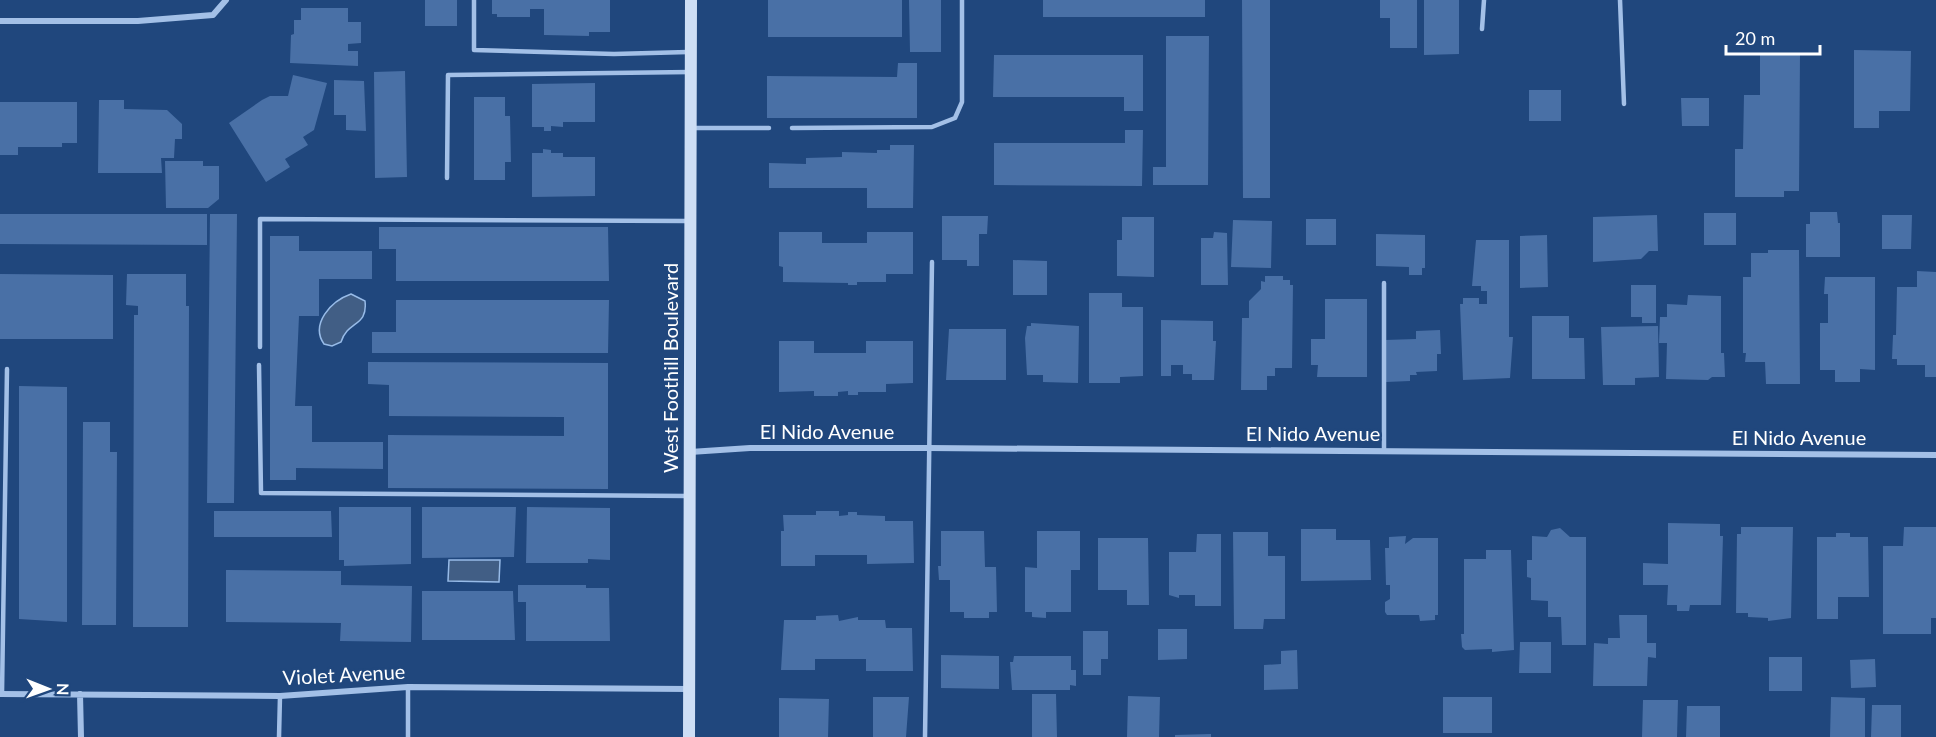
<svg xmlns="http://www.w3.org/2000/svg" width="1936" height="737" viewBox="0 0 1936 737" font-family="Lato,sans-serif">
<rect width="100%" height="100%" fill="#20477d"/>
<!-- water -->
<path fill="#415e85" stroke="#97bbe8" stroke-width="1.5" d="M351 294 365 301C368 327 348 320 341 342L332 346 324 344C310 324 331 301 351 294Z
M449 560H500L499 582 448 581Z"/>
<!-- building -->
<path fill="#4970a6" d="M425 0H457V26H425Z
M492 0H610V32H589V36L544 35V9H530V17H497V14H492Z
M768 0H902V37H768Z
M909 0H941V52H910Z
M1043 0H1205V17H1043Z
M1242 0H1270V198H1243Z
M1380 0H1417V48H1390V18H1380Z
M1424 0H1459V54L1424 55Z
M301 8H348V22H361V43L348 44V51H358V66L290 63 291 35 294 34V20H301Z
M1166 36H1209L1208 185H1153V167H1166Z
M1854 50 1911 51 1910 111H1879V128H1854Z
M1760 54H1800L1799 191H1784V197H1735V149H1743L1744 95H1760Z
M994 55H1143V111H1124V97H993Z
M898 63H917V118H767V76L897 77Z
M405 71 407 177 375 178 374 72Z
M293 75 327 83 314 130 303 137 308 145 285 159 290 167 266 182 229 123 262 100 270 96H288Z
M334 80 364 81 366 131 346 130V115H334Z
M595 83V122H563V127L551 126V131H544V127H532V84Z
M1529 90H1561V121H1529Z
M474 97H505V116H510L511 162H505V180H474Z
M1681 98H1709V126H1682Z
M99 100H124V109L167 110 182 124V139H175L174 158H161L162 173H98Z
M0 102H77V143H62V147H18V155H0Z
M1125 130H1143L1142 186 994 185V143H1125Z
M890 145H914L913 208H867V188H769V163L806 164V158L842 157V152L877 153V150H890Z
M543 149 551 150V153H563V157H595V196L532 197V153H543Z
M165 161H203V166H219V199L208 208H166Z
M1810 212H1837L1838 223H1840V257H1806V224H1810Z
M1704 213H1736V245H1704Z
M0 214H207V245L0 244Z
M210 214H237L234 503H207Z
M1657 215 1658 251H1649L1641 259 1593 262V217Z
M1882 215H1912L1911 249H1882Z
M942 216H988L987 234H979V266H967V260H942Z
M1122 217H1154V277L1117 276V240H1122Z
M1306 219H1336V245H1306Z
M1233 220 1272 221 1271 268 1231 267Z
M379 227H608L609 281H396V249H379Z
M779 232H822V243H867V232H913V274H886V282H857V285H848V283L783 282V267L779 266Z
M1214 232 1227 233 1228 285H1201V238H1213Z
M1376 234 1425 235V268H1422V275H1409V267L1376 266Z
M1547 235 1548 287 1520 288V236Z
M270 236H299V251H372V279H319V316H299L295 406H312V442H383V469L296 468V480H270Z
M1476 240H1509V337H1513L1510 378 1463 380 1460 304H1463V298H1479V304H1487V291H1481V286H1472Z
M1768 250H1799L1800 384H1766L1765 362H1745L1746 353H1743V277H1751V253H1768Z
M1013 260 1047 261V295H1013Z
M1917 271 1936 272V377H1925V365H1897V359H1892L1893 335H1896L1897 287H1917Z
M0 274 113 275V339H0Z
M127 274H186V306H189L188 627H133L134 315H138V306L126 305Z
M1265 276H1283V280H1290V285H1293L1292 368H1275V376H1267V390H1241L1242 318H1249V301L1261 289V281L1265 282Z
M1825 277H1875V370L1860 369V382H1835V370H1820V323H1828V294H1824Z
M1631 285H1656V323H1642V317H1631Z
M1089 293H1122V307H1143V376L1120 377V383H1089Z
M1688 295 1721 296V353H1724L1725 377H1712L1708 380 1666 379 1667 343H1659L1660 317H1667V304L1687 305Z
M1325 299H1367V377H1317L1318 365H1311V339H1325Z
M396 300H609L608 353H372V332H396Z
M1532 316H1569V338H1584L1585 379H1532Z
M1161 320 1213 321V341H1216L1214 380H1192V374H1183V365H1171V376H1161Z
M1031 323 1079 326 1078 383 1043 382V375H1027L1025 338 1027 326H1031Z
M1658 326 1659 377 1635 378V385H1603L1601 327Z
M949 329H1006V380H946Z
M1440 330 1441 354H1437V371L1416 372 1417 375H1410V381L1386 382 1385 340 1416 339V331Z
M779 341H814V353H866V341H913V383L886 384V392H858V395H848V391L838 392V396H814V391L779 392Z
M368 362 608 363V489L388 488V435L564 436V417L389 416V385L368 384Z
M19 386 67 387V622L19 619Z
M83 422H110V452H117L116 625H82Z
M339 507H411V564L344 566V560H339Z
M422 507H516L514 557 422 558Z
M527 507 610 508V560L588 559V563H526Z
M214 511H331L332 537H214Z
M816 511H839V516L848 515V512H857V515L885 516V521H913L914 563 867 564V555H815V566H781V531H784L783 515H816Z
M1668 523 1720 524V536H1723L1721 605H1690L1689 611H1677V605H1667L1668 585H1643V563L1668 564Z
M1741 527H1793L1791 618 1768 621V618L1748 617V613H1736L1737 534H1741Z
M1904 527H1936V618H1931V634H1883V546H1903Z
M1560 528 1570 537H1586V645H1562L1561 617H1548V601L1531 600V578L1527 577V560H1532V536L1547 537 1551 530Z
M1301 529H1336V540H1370L1371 580 1301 581Z
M941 531H984L985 567H996L997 612H989V618H964V612H950V580H939L938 566H941Z
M1037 531H1080V570H1071V612H1046V618L1032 617V612H1025V567L1037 568Z
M1233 532H1268V556H1285V619H1264L1263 629H1234Z
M1836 533H1850V537H1868L1869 597H1838V619H1817V537H1836Z
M1197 534H1221V606H1195V595H1179V598L1169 595V552H1196Z
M1406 536 1405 544 1413 538H1438V615H1435V620L1420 621 1419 615H1387L1385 612V602L1390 599V585H1386L1385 548H1389V537Z
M1098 538H1148L1149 605H1127V590H1098Z
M1486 550H1511L1514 650 1492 652V649L1465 650 1462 647 1461 634H1464V559H1486Z
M226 570 341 571V585L412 586 411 642 340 641 341 623 226 622Z
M518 585H586V588H609L610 641H526V602H518Z
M422 591H513L515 640H422Z
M838 615 839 621 858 617V620H885L886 628H912L913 671H866V659H815V670H781L784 620H816V616Z
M1619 615H1647V643H1656V658L1648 657 1647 686H1593L1594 643 1608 644V638H1620Z
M1158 629H1187V659L1158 660Z
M1083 631H1108V659H1101V675H1083Z
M1520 642H1551V673H1519Z
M1297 650 1298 689 1264 690V665L1281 664V651Z
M941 655 999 656V689L941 688Z
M1014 656H1071V670H1076V686L1070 685V690H1012L1010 662H1013Z
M1769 657H1802V691H1769Z
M1875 659 1876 687 1851 688 1850 660Z
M1032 694H1056L1057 737H1032Z
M1128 696 1160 697 1159 737H1127Z
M873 697H909L906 737H873Z
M1443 697H1492V733H1443Z
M1831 697 1865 698V737H1830Z
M779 698 829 699 828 737H779Z
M1643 700H1678L1677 737H1642Z
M1872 705H1901V737H1871Z
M1687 706H1720V737H1686Z
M1211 734V737H1175V735Z"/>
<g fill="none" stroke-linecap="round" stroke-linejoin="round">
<!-- service -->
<path stroke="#a3c0e7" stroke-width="4.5" d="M474 0V50L614 54 688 52
M1620 0 1624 104
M1482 29 1484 0
M691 128H769
M792 128 932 127 955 118 962 102V0
M447 178 448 75 691 72
M260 347V219L688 221
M259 365 261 493 688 496
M1384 451V283
M2 694 7 369
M279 737 280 696
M408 737V687
M925 737 932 262"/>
<!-- minor -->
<path stroke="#a3c0e7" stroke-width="6" d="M0 21H138L213 15 226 0
M690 452 750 448H928L1936 455
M0 694 280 696 408 687 689 689
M80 694 81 737"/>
<!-- secondary -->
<path stroke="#cddef5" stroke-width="12" d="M689 737 691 0"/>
</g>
<g text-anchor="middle" stroke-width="5" stroke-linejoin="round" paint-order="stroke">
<!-- street labels -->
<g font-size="20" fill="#fff" stroke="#20477d">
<text transform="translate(671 368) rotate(-90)" y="7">West Foothill Boulevard</text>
<text x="827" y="439">El Nido Avenue</text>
<text x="1313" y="441">El Nido Avenue</text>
<text x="1799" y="445">El Nido Avenue</text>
<text transform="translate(344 675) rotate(-3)" y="7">Violet Avenue</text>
</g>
</g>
<!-- north arrow -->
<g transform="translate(48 689) rotate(91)" stroke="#20477d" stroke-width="4.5" paint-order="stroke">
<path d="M0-4.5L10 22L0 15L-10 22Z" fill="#ffffff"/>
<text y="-9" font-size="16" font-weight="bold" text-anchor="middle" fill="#ffffff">N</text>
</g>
<!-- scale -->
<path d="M1726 45v9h94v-9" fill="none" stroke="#ffffff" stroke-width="3"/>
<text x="1735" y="45" font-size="18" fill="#ffffff" stroke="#20477d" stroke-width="4.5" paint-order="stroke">20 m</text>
</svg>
